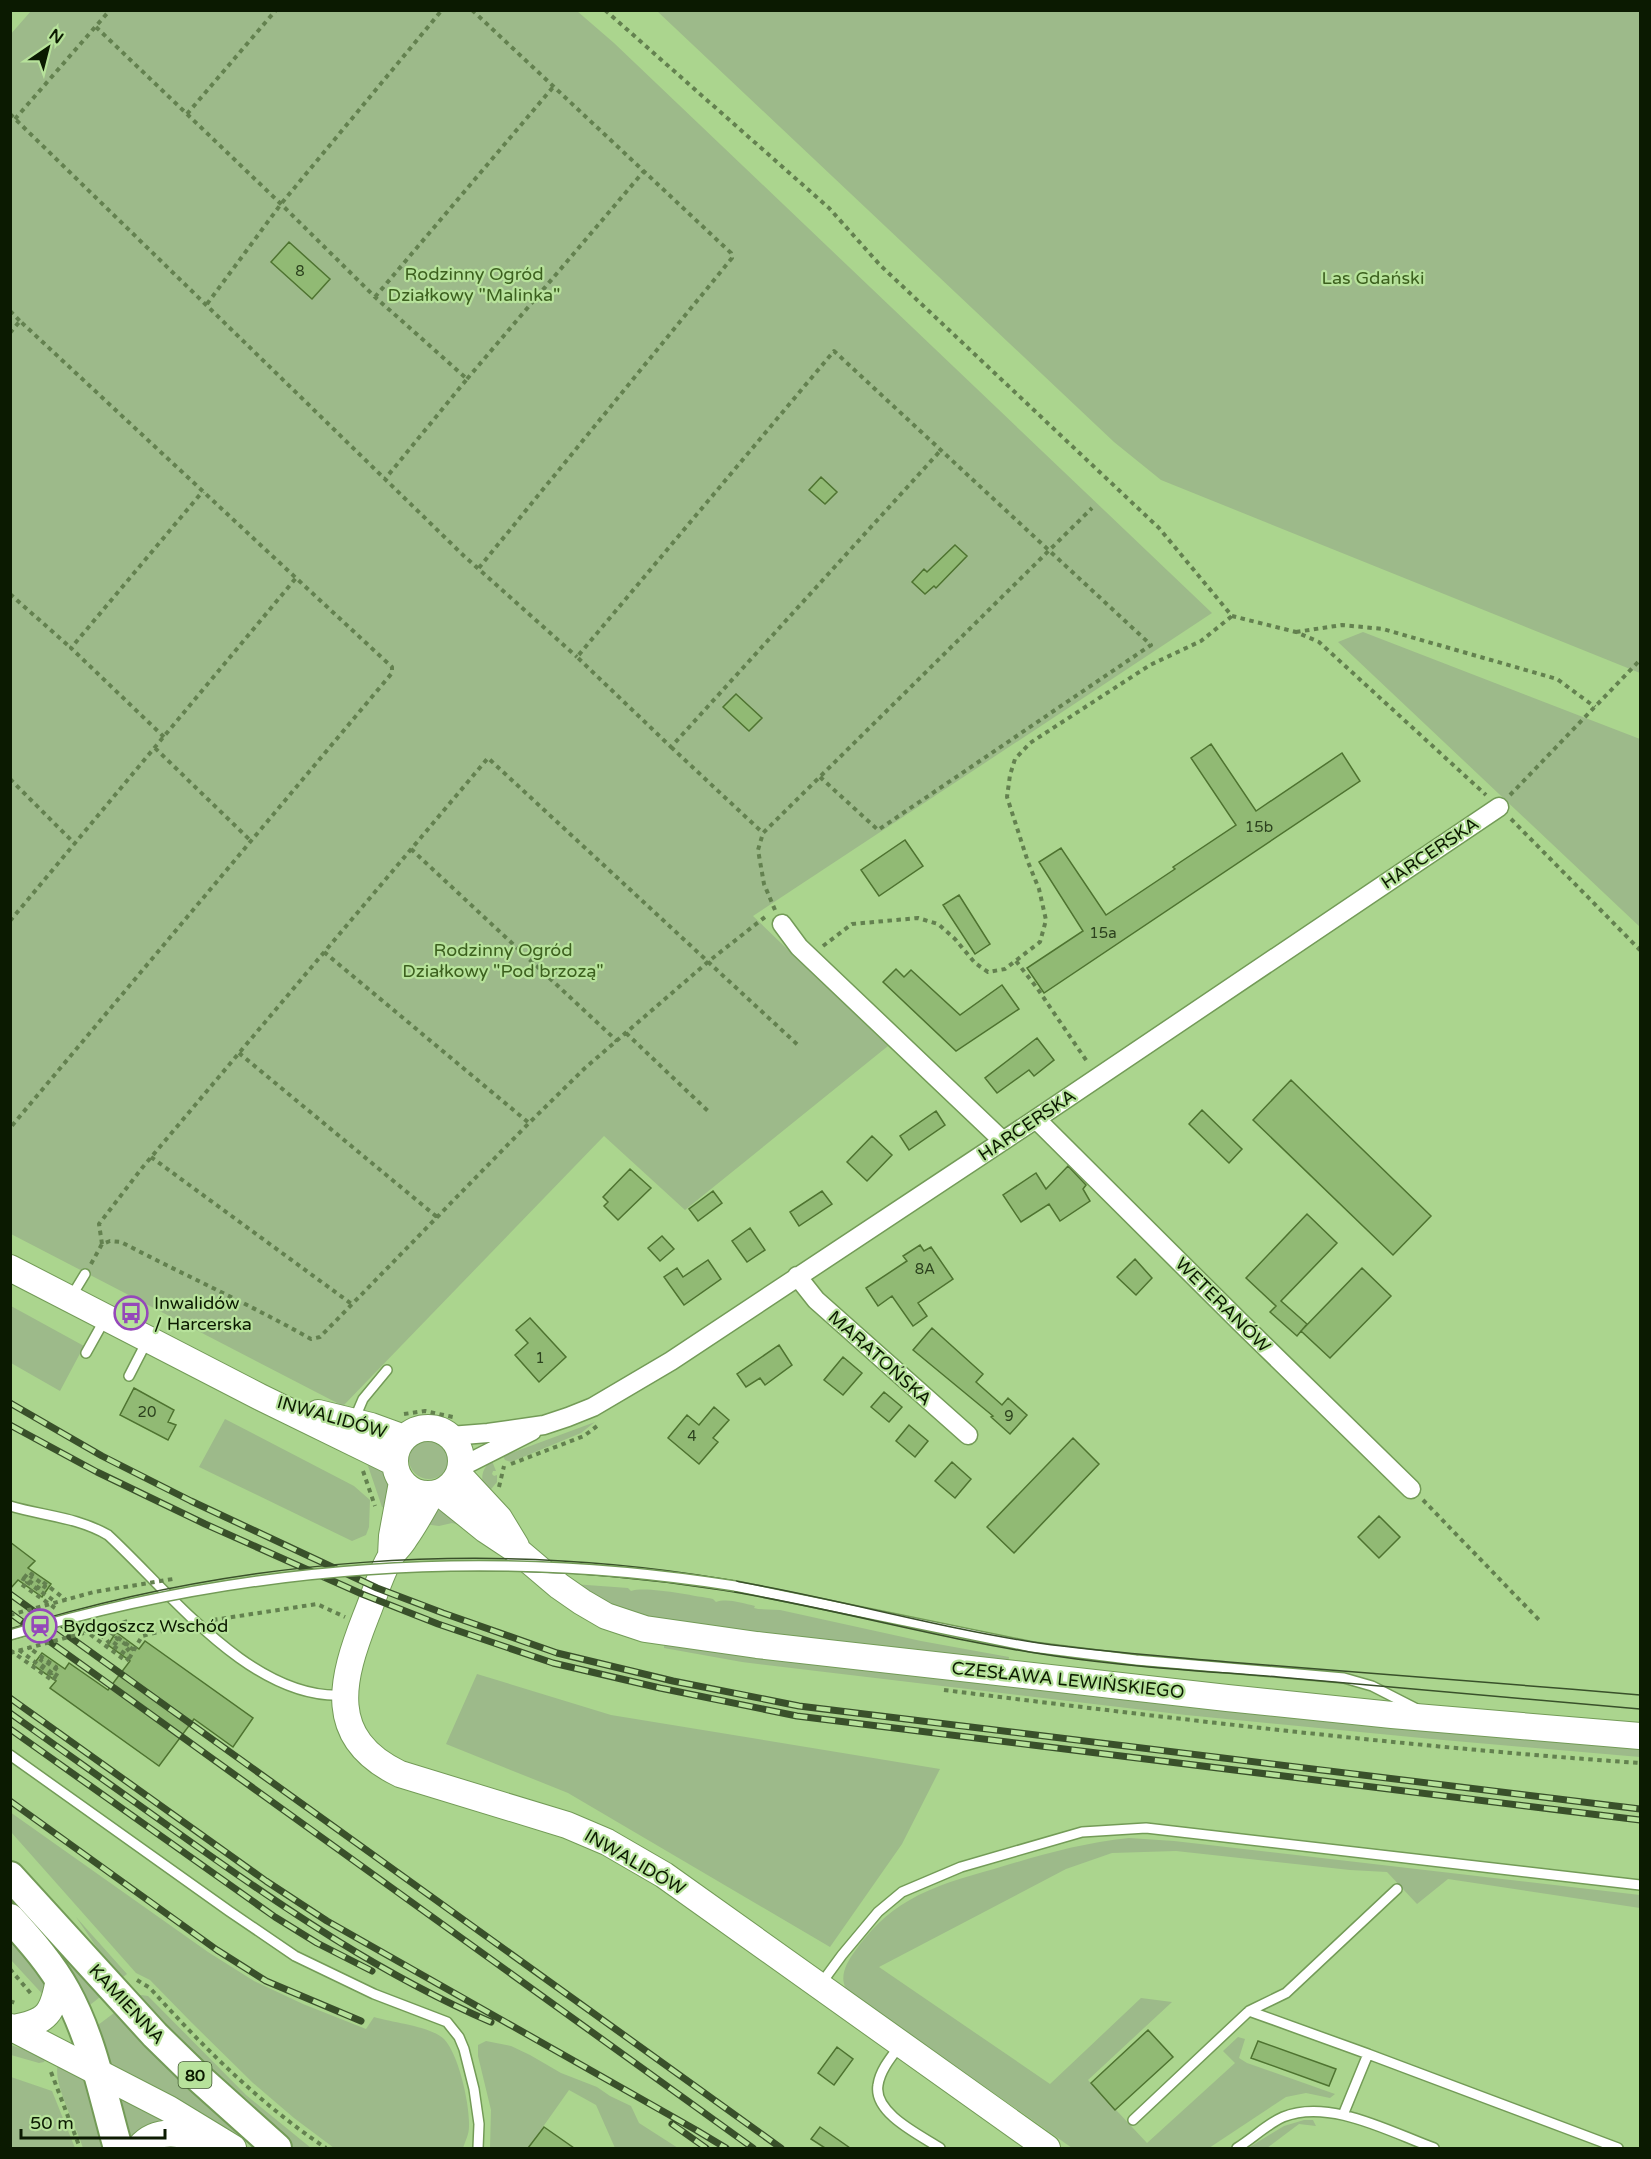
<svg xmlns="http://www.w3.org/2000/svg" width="1651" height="2159" viewBox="0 0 1651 2159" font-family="'Varela Round',sans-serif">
<rect width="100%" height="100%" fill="#abd58e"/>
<!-- green -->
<path fill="#9dba8a" d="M31 11H577L614 43 1212 613 753 916 888 1046 685 1210 604 1136 343 1406 11 1234 10 35Z
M657 11H1640V673L1161 480 1114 442Z
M1363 632 1640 739V927L1338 642Z
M11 1306 84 1346 60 1391 11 1363Z
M225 1419 354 1486 370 1500 369 1527 366 1535 352 1541 199 1467Z
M595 1422 581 1433 511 1462 505 1460 503 1456Z
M409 1459a20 20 0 1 1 40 0a20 20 0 1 1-40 0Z
M366 1460C395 1475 391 1478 390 1510L382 1507Z
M492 1461 496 1471H493L492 1474 494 1476 497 1475V1482L487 1494C480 1482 480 1469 492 1461Z
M442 1510 464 1519 459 1525 452 1523 439 1526 424 1524 436 1511Z
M573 1584 628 1588 631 1591C647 1586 693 1596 713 1599L716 1602C727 1598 742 1603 755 1606L754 1608 758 1609 780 1610 921 1641 1009 1657 1008 1663 661 1622 613 1607Z
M664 1645 1640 1747V1757L1432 1739 1186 1715 742 1662 664 1648Z
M477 1674 611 1715 940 1769 902 1844 830 1947 568 1793 446 1744Z
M10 1812 208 1952 254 1981 303 2004 366 2029 374 2017C394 2023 430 2026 444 2039 459 2055 470 2105 469 2127 469 2134 465 2142 463 2148H334L294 2118 253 2083 191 2022 150 1980 136 1973 11 1832Z
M1129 1838 1174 1841 1640 1895V1908L1448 1879 1417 1904 1387 1872 1350 1870 1176 1851 1112 1853 1066 1869 879 1967 1050 2084 1141 1998 1172 2002 1088 2080 1147 2143 1235 2063 1223 2051 1238 2037 1245 2039 1239 2058 1247 2063 1335 2094 1330 2098 1306 2093 1286 2097 1209 2148H1072L846 1989C839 1976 847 1962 855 1951 869 1931 887 1913 908 1901 935 1885 965 1877 994 1869 1040 1855 1081 1843 1129 1838Z
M10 1890 104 1994 86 2008 50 1948 11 1902Z
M76 1917 127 1974 119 1980Z
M10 1935 45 1977 47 1999 11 1960Z
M141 1995 148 1996 246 2095 311 2148H295L289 2144 134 1997Z
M118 2010 243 2133 239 2135 105 2062 94 2028Z
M486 2041 511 2046 530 2055 561 2073 597 2087 610 2096 631 2106 639 2123 678 2148H615L596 2105 569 2090 528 2148H490L491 2110 478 2056V2045Z
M11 2045 46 2058 44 2062 39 2063 11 2055Z
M58 2064 87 2079 106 2148H83C77 2127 52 2083 58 2064Z
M11 2077 52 2091 75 2148H11Z
M118 2094 163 2120 130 2141Z
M1304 2120H1313L1316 2126 1299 2124 1267 2148H1248L1284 2126Z"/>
<!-- building -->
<path fill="#91ba74" stroke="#4e7330" stroke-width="1.5" d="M289 242 330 279 312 299 271 262Z
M821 477 837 492 825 504 809 490Z
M955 545 967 556 936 588 934 586 925 594 912 582 924 569 927 572Z
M736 694 762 718 749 731 723 707Z
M1211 744 1256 811 1342 753 1360 781 1044 993 1027 968 1083 931 1039 862 1061 848 1106 915 1175 869 1173 867 1236 825 1191 758Z
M905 840 923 866 879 896 861 870Z
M959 895 990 944 975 954 943 905Z
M896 969 904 977 911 970 960 1015 1002 985 1019 1009 956 1051 883 982Z
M1037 1038 1054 1060 1034 1076 1029 1070 997 1093 985 1078Z
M1291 1080 1431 1216 1393 1255 1253 1120Z
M1202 1110 1242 1149 1229 1163 1189 1124Z
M936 1111 945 1125 909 1150 900 1136Z
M872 1136 892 1155 867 1181 847 1162Z
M1068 1166 1086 1185 1083 1189 1090 1201 1060 1221 1049 1204 1021 1222 1003 1195 1036 1173 1046 1189Z
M630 1169 651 1188 618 1220 604 1206 608 1202 603 1197Z
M713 1191 722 1203 698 1221 689 1209Z
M822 1191 832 1204 799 1226 790 1212Z
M1307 1214 1337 1243 1281 1301 1307 1324 1297 1336 1270 1312 1276 1306 1246 1278Z
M750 1228 765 1250 747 1262 732 1241Z
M662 1236 674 1249 660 1261 648 1248Z
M920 1245 924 1251 931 1247 953 1279 918 1303 927 1316 913 1326 892 1296 878 1306 866 1288 907 1261 903 1256Z
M1135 1259 1152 1278 1136 1295 1117 1277Z
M708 1260 721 1279 684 1305 664 1277 677 1268 683 1277Z
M1362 1268 1391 1296 1330 1358 1301 1331Z
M530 1318 566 1357 539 1382 515 1355 528 1343 516 1330Z
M932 1328 983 1374 976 1382 1002 1405 1008 1398 1027 1415 1010 1434 991 1417 993 1416 913 1350Z
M779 1345 792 1365 765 1385 760 1378 746 1387 737 1374Z
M843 1357 862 1373 843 1395 824 1380Z
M134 1388 174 1410 168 1422 176 1425 168 1440 120 1415Z
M884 1392 902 1407 889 1422 871 1407Z
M714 1407 729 1420 713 1438 718 1442 699 1464 668 1438 687 1415 699 1425Z
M909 1425 928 1441 915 1457 896 1441Z
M1073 1438 1099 1464 1014 1553 987 1527Z
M952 1462 971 1479 955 1498 935 1481Z
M1379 1516 1400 1537 1379 1558 1358 1537Z
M10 1542 35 1561 28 1568 51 1584 42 1597 18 1580 10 1589Z
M116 1632 139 1649 145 1641 253 1718 233 1747 194 1719 159 1766 50 1688 56 1681 33 1665 42 1653 65 1669 69 1663 108 1690 130 1661 108 1645Z
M1148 2030 1173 2057 1115 2110 1091 2083Z
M1258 2041 1336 2069 1329 2086 1251 2058Z
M837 2047 853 2059 834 2085 818 2073Z
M544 2127 574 2148H528Z
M820 2127 850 2148H825L811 2139Z"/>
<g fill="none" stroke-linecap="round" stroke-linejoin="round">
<!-- lane casing -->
<g stroke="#739b57" stroke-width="12">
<path id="lane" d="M71 1297 85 1274
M86 1353 105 1319
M129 1376 147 1341
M354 1420 363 1399 387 1370
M10 1506C44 1516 77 1517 108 1535 170 1592 252 1701 344 1695
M735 1586 1032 1647 1136 1660 1344 1678 1372 1686 1419 1710
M10 1755 229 1911 295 1956 374 1994 447 2022 459 2037 464 2049 474 2089 479 2124 478 2148
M820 1985 842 1955 878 1912 902 1892 961 1867 1082 1832 1146 1828 1640 1885
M1249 2011 1286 1993 1397 1889
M901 2044C892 2056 880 2070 878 2085 873 2113 920 2135 940 2148
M1368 2054 1618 2148
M1133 2120 1249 2011 1368 2054 1343 2115
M1237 2148C1252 2139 1267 2124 1283 2117 1329 2098 1390 2132 1434 2148"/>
</g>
<!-- street casing -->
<g stroke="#739b57" stroke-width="21">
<path id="street" d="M782 924 799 947 1003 1141
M1036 1119 1240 1322 1411 1489
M797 1276 816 1300 968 1435
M450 1436 488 1433 544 1425 568 1417 593 1407 671 1361 1036 1119 1499 807
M461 1467 532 1431"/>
</g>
<!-- secondary casing -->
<g stroke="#739b57" stroke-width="28">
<path id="secondary" d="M10 1268 260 1397 395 1463
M318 1413 371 1426 404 1438
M395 1461a33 33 0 1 1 66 0a33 33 0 1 1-66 0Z
M459 1475 499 1518 516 1546
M440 1493 486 1530 519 1552 559 1586 582 1602 606 1616 645 1629 757 1645 1227 1698 1392 1715 1640 1736
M431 1495C423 1509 415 1524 405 1538 401 1545 395 1550 391 1556 380 1574 374 1597 366 1616 341 1680 325 1738 400 1774L567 1825 607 1842 664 1875 1047 2148
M391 1556 392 1536 402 1482
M10 2027 169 2109 233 2148
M13 2028C48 2022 53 2013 59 1979
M139 2148C157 2126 184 2134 208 2141"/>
</g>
<!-- primary casing -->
<g stroke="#739b57" stroke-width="32">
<path id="primary" d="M10 1876 155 2035 199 2078 277 2148
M10 1918C31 1941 52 1965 66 1991 93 2040 103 2096 118 2148"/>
</g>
<!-- path -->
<path stroke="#63814f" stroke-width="4" stroke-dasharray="4.5 4.5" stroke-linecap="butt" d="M472 10 731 253 732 258 478 569
M605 10 829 208 880 265 1159 528 1232 616 1296 632 1319 642 1486 795
M96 27 281 204 375 297 467 379 385 479
M10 114 464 556 577 657
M187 114 276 10
M15 119 110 10
M375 297 554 86
M207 304 281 204 442 10
M10 311 20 321
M10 333 20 321 296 578
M467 379 644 171
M10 594 71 648
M1296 632 1342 625 1383 629 1557 679 1595 707
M164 737 71 648 203 491
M671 747 763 833
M155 748 252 842
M820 777 878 830 1151 645 834 351 577 657 671 747 941 450
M10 779 75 844
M1510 795 1640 660
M1511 819 1640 950
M411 849 617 1041
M775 910 764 884 758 850 763 833 1092 508
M10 921 296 578 392 667V673L10 1128
M823 946 852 924 918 918 938 924 955 939 975 963 988 972 1005 969 1040 942 1046 920 1039 889 1028 862 1007 797 1010 775 1015 759 1030 743 1150 665 1201 641 1232 616
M324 952 529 1123
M1016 961 1037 988 1088 1063
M626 1033 709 1112
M239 1053 437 1217
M151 1157 353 1305
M102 1244 99 1224 142 1168 488 758 799 1046
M91 1264 102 1244 110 1241 121 1242C184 1275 249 1304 311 1339L320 1337 529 1123 585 1068 709 961 765 917
M404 1414 425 1411 453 1417
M511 1464 584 1436 597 1426
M363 1471 375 1506
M499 1487 504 1466
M1423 1500 1541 1622
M24 1578 29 1572 34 1576
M43 1582 66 1600
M55 1608 21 1584 24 1578C30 1581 36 1586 42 1590L45 1586 32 1576 27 1582 56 1602
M213 1620 317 1604 345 1617
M103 1627 131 1647 125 1652
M83 1629 126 1661 130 1657
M93 1629 107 1640 109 1643 130 1657 142 1636 182 1626
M117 1645 113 1642 116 1638 134 1650
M10 1650 53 1681 55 1677
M19 1650 55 1677 59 1671C53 1667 48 1663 42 1659L39 1663 52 1673 56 1667 28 1647
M944 1690C1176 1719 1408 1747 1640 1763
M10 1969 33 1996
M137 1980 150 1988C202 2046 261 2105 326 2148
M10 2001 18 2004
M51 2072 80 2148"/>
<!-- lane -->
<use href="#lane" stroke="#fff" stroke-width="9"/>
<!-- street -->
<use href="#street" stroke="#fff" stroke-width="18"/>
<!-- secondary -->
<use href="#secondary" stroke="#fff" stroke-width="26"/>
<!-- primary -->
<use href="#primary" stroke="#fff" stroke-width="28"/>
<!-- tram -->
<path stroke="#39502a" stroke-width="1.5" d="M10 1629C239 1558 486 1539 723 1579 829 1596 932 1627 1039 1643 1102 1652 1165 1656 1228 1662 1366 1674 1503 1683 1640 1695
M10 1640C64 1625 116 1610 171 1600 352 1564 540 1561 722 1590 834 1608 943 1640 1055 1656 1129 1667 1204 1671 1278 1677 1399 1688 1520 1698 1640 1709"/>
<!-- rail casing -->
<g stroke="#39502a" stroke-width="7">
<path id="rail" d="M10 1403 102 1456 191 1501 377 1588 443 1613 557 1653 673 1681 799 1706 1640 1809
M10 1425 97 1472 205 1524 362 1594 438 1624 553 1663 660 1688 797 1716 1640 1820
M10 1594 781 2148
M10 1613 753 2148
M10 1698 266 1881 327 1921 696 2130 726 2148
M10 1713C70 1756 129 1798 188 1840 285 1909 382 1975 491 2022
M10 1729 275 1917 317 1943 372 1971
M10 1801 217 1950 266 1981 361 2021
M672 2124 706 2148"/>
</g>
<!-- rail -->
<use href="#rail" stroke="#b7e29b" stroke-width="4.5" stroke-dasharray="14" stroke-linecap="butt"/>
<!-- lane-bridge casing -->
<g stroke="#739b57" stroke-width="12" stroke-linecap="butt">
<path id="lane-bridge" d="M10 1635C249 1564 488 1547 735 1586"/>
</g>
<!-- path-bridge -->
<path stroke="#63814f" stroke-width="4" stroke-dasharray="4.5 4.5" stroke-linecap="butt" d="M10 1615 94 1592 173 1579
M10 1653 128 1621"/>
<!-- lane-bridge -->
<use href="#lane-bridge" stroke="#fff" stroke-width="9"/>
</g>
<!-- icons -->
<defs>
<g id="bus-ring" transform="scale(1.725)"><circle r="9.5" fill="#b7e29b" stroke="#9548ba" stroke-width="1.5"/><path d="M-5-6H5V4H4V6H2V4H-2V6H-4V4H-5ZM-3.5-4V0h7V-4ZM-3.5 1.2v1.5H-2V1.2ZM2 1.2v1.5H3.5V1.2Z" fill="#9548ba"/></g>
<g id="station-ring" transform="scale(1.725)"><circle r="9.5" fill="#b7e29b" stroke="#9548ba" stroke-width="1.5"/><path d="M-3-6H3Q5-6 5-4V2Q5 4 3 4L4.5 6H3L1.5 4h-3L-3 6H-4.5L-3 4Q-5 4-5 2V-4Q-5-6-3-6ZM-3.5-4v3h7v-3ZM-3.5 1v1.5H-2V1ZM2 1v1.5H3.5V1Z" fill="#9548ba"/></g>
</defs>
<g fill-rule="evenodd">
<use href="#bus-ring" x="131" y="1313"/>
<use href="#station-ring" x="40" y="1626"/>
</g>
<g text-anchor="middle" stroke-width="4.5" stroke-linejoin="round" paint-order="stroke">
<!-- number labels -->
<g font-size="15" fill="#2c421e">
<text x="300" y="276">8</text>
<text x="1259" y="832">15b</text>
<text x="1103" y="938">15a</text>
<text x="925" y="1274">8A</text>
<text x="540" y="1363">1</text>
<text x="147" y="1417">20</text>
<text x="1009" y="1421">9</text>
<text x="692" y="1441">4</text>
</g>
<!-- shield labels -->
<rect fill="#b7e29b" stroke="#3f562f" stroke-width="1.5" x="178.5" y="2062" width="33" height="26" rx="4.5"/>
<g font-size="16" font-weight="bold" fill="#0b1a01">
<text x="195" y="2081">80</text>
</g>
<!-- park labels -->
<g font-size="18" fill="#3c601e" stroke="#b7e29b">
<text x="474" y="280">Rodzinny Ogród<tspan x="474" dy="21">Działkowy "Malinka"</tspan></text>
<text x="1373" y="284">Las Gdański</text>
<text x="503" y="956">Rodzinny Ogród<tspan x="503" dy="21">Działkowy "Pod brzozą"</tspan></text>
</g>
<!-- street labels -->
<g font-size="18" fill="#0b1a01" stroke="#b7e29b">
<text transform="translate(1430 853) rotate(-34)" y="6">HARCERSKA</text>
<text transform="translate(1027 1125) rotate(-34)" y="6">HARCERSKA</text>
<text transform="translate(1223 1305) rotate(45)" y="6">WETERANÓW</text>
<text transform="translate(880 1358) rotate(42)" y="6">MARATOŃSKA</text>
<text transform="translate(332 1417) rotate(16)" y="6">INWALIDÓW</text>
<text transform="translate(1068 1680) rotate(6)" y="6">CZESŁAWA LEWIŃSKIEGO</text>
<text transform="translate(635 1862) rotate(30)" y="6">INWALIDÓW</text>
<text transform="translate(127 2004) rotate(47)" y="6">KAMIENNA</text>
</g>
<!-- poi labels -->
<g font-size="18" fill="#0b1a01" stroke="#b7e29b" text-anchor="start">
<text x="154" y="1309">Inwalidów<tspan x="154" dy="21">/ Harcerska</tspan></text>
<text x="63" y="1632">Bydgoszcz Wschód</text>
</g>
</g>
<!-- border -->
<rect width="1651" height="2159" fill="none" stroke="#0b1a01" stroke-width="24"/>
<!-- north arrow -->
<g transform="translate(48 48) rotate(35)" stroke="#b7e29b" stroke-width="4.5" paint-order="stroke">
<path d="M0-4.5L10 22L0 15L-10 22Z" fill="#0b1a01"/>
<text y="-9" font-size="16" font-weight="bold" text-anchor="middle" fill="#0b1a01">N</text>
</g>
<!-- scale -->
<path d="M21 2129v9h144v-9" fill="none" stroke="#0b1a01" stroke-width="3"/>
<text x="30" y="2129" font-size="18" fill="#0b1a01" stroke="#b7e29b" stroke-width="4.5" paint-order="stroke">50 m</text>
</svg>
